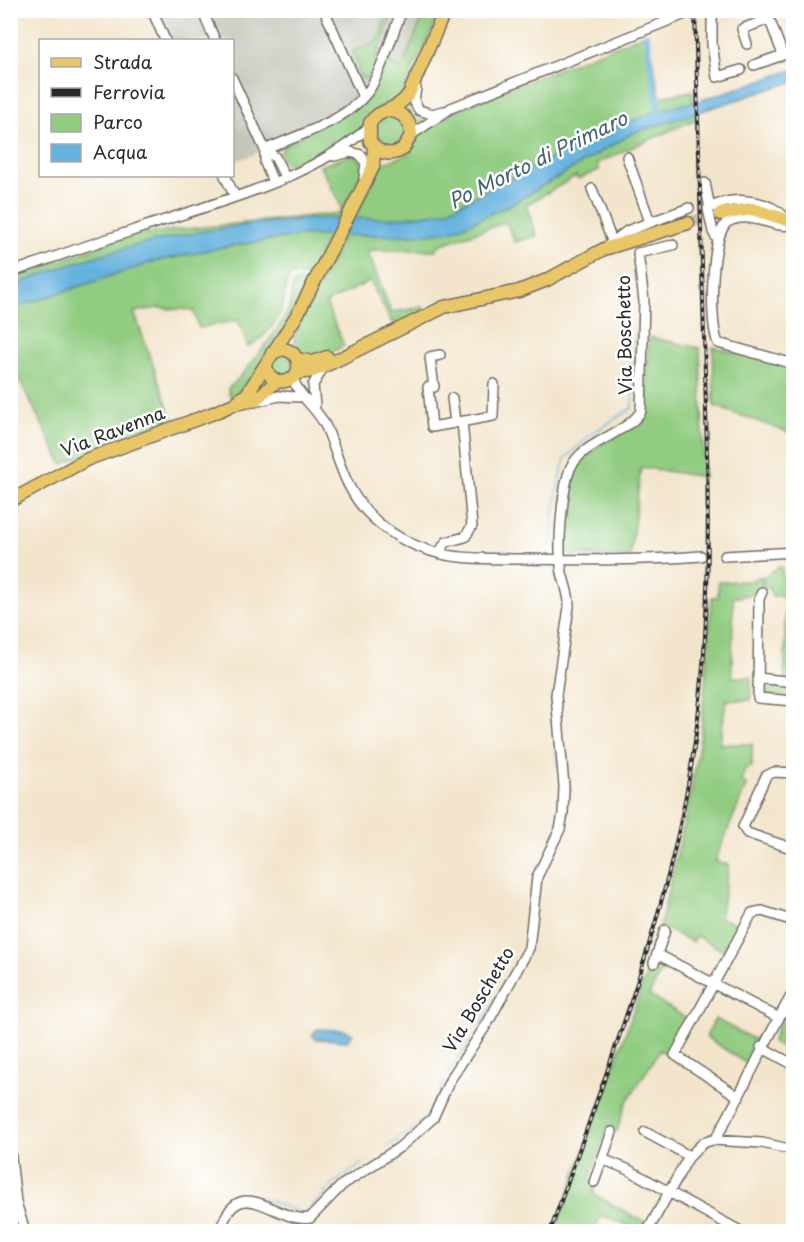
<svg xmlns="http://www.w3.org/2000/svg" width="804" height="1242" viewBox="0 0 804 1242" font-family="'Playpen Sans',sans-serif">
<rect width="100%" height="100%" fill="#fff"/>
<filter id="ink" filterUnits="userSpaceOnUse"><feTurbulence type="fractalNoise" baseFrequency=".0167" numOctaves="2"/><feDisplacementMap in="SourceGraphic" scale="12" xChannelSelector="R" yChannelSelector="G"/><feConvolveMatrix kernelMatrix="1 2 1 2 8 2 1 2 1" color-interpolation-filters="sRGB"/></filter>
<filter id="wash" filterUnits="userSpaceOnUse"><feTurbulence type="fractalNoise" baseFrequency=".008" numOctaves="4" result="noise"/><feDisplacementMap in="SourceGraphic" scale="24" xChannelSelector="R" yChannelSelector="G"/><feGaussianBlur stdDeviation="1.35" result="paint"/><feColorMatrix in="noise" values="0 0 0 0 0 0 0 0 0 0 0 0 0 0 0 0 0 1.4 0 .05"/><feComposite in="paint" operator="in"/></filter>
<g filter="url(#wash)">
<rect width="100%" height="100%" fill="#f3e5cc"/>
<!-- industrial -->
<path fill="#c3c6b9" d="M150 11H424L403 63 399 66 386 62 362 102 285 143 233 162 232 40H164Z"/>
<!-- green -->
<path fill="#91cc81" stroke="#5e7c56" stroke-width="1.5" d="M389 11H394L374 63 378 65 371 77 362 79 357 72 359 67 352 52 377 41Z
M425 11H438L437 20 400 98 375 110 361 130 348 137 333 150 298 168 285 164 280 153 284 146 370 94 387 63 402 68Z
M648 33 660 97 692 91 696 119 604 160 597 164 599 170 578 179 576 176 526 205 537 236 515 242 506 222 439 245 436 250H367L391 312 423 307 425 311 407 322 404 319 392 323 370 281 326 303 344 346 319 359H306L295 350 294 335 341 241H325L310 278 291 274C284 285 287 295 282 307 276 325 264 338 248 347L238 320 199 328 193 310 158 308 134 312 173 421 62 464 11 363V279L128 235 341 213V206L320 166 351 155 361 160 362 171 344 212 358 211 381 164 406 155 420 134 458 109Z
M412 98 432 116 423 123 416 122C408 116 407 107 412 98Z
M391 114 407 126 405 143 388 150 375 143 373 124Z
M300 281 305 285C299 306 248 393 230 397L228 388C241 380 281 326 288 310 292 302 290 291 294 283Z
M649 337 700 348 704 477 641 467 630 557 568 555 567 526 576 466 600 445 645 416Z
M713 347 793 367V434L714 406Z
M286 355 292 360 293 371 283 377 277 376 271 366 275 357Z
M779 567H782L783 584 793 585V680L785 679V596H772L769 588 764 586 763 577Z
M761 576 762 586 754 594 733 598 732 677H751V700H726L720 744H752V767L745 769 741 781 747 784 715 861 729 865 720 918 739 924 724 951 696 936 692 942 660 926 689 802 701 733 712 597H718V582L751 581Z
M762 683 793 687V698L762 696Z
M660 962 665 964 649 995 689 1020 667 1054 660 1050 626 1103 617 1131 607 1128 589 1181 596 1184 593 1194 646 1223 642 1231 601 1215 594 1231H579L572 1228 570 1231 555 1232 650 964 658 966Z
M793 1003V1054L772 1042 779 1024Z
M715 1019 755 1040 768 1023 747 1064 706 1037Z"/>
<!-- water -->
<path fill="#65b2de" stroke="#486e84" stroke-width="1.5" d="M793 70V82L633 133 512 204 452 231 417 235 298 236 224 247 153 262 11 309V287C100 249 197 228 294 220 348 215 394 224 448 210L601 133 660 110 698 101Z
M317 1029 344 1030 353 1034 347 1041 316 1039 312 1035Z"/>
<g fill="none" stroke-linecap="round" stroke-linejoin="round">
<!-- stream -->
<path stroke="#65b2de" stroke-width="1.5" d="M550 547 557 490 565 459 591 434 632 408 636 330
M554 567 559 580
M551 698 558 769
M479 1028 510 972
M447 1076 470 1042
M432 1108 445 1080
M419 1124 430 1112
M387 1147 416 1127
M215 1232 222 1212 236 1197H259L304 1214 336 1182 363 1163"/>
<!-- canal -->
<path stroke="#65b2de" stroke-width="6" d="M646 35 660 117"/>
</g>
</g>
<g filter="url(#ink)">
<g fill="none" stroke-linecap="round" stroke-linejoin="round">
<!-- major-tunnel -->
<path stroke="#cbc0ac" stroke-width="12" stroke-dasharray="12 6" stroke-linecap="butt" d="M688 223 720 214"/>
<!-- minor casing -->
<g stroke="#716c63" stroke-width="12">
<path id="minor" d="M152 10 165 40
M202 10 215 40
M324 10 363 97
M712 10V44L717 77 741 70
M747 44 742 29 769 19
M754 65 783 55 766 10
M232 78 265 150V163L273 182
M416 88 414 101 419 110 431 114 444 111
M411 135 451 108 695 10
M265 150C299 134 350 121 371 87 384 64 392 35 402 10
M265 150 275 157 285 177
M334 156 351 152 361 155 366 164 364 178
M627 157 650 222
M225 176 235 197
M705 183 710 208
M592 189 612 241
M794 224C778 230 757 215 740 218 734 219 727 220 724 226 711 245 709 323 718 343L794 364
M718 240 713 232 708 209C732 195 767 199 786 218
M606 247 627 231 689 208
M10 273C63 253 117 236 171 218 239 196 315 175 369 127
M440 355 430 357 434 387H428L432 427 493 416 494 384
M293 378C298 397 318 408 326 427 339 457 343 486 367 512 387 533 413 547 441 554 468 560 496 558 523 559 583 560 641 561 701 556
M452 398 455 422
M254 402 279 396 299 397
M315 406 313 385 324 366
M439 553 446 542 465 537 472 526 462 421
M725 556 794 552
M762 592 759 599 758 698 794 701
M758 678 794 682
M794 773 774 772 766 776 743 827 747 833 794 849
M657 954 777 1017
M654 963 665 930
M761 1047 794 1065
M739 1097 675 1055 752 913 762 911 794 921
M645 1132 689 1156
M715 1140C743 1092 765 1040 794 991
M10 1149 16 1202 25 1232
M602 1159 627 1169 742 1232
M594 1182 612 1132
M220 1232C238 1168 276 1224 310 1218L342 1185 400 1147 433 1118 450 1080 487 1024 529 948 537 877 560 829 563 814 564 786 556 695 569 607C570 592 562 580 561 566 558 543 562 490 570 469 572 463 577 458 581 454 597 439 631 429 641 411L644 301 638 253 673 245
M647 1232 688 1158 703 1143 712 1140 762 1143 794 1150"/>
</g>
<!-- major casing -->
<g stroke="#716c63" stroke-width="15">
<path id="major" d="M391 111C404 113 411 121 411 135L403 149C391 157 378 154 370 141V123C381 107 395 113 409 94L445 10
M720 214 752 209 794 222
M297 359 313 362 327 357
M266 366C269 383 287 387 297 373 301 361 295 351 283 349L272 353
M297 373 313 371 331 363 444 307 519 291 547 280 604 249 688 223
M235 404 255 400 277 381
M10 501 88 459 211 414 234 404 247 394 297 315 335 242 373 167 374 147"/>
</g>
<!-- minor -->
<use href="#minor" stroke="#fff" stroke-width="9"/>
<!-- major -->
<use href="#major" stroke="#e9c769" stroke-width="12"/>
<!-- rail casing -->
<g stroke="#2b2b2b" stroke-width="4">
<path id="rail" d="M550 1232C601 1086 659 942 687 790 713 652 709 513 705 373 702 252 699 131 695 10"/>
</g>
<!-- rail -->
<use href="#rail" stroke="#fff" stroke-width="1.5" stroke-dasharray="4.5" stroke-linecap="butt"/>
</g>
</g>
<g text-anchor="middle" stroke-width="5" stroke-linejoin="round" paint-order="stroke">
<!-- street labels -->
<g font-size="18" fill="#2b2b2b" stroke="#fff">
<text transform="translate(625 335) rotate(-91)" y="6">Via Boschetto</text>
<text transform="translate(113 432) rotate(-21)" y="6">Via Ravenna</text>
<text transform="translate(479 1000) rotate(-59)" y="6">Via Boschetto</text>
</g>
<!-- water labels -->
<g font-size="20" font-style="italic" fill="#426173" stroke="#fff">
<text transform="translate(538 160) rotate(-26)" y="7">Po Morto di Primaro</text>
</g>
</g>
<!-- margin -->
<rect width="804" height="1242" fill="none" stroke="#fff" stroke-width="36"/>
<!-- legend -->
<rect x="39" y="39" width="195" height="138" fill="#ffffff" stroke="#aaaaaa" stroke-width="1.5"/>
<rect x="51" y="58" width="30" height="9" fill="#e9c769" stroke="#aaaaaa" stroke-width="1.5"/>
<text x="93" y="69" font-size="18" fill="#2b2b2b">Strada</text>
<rect x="51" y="88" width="30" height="9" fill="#2b2b2b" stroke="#aaaaaa" stroke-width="1.5"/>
<text x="93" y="99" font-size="18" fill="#2b2b2b">Ferrovia</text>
<rect x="51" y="114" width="30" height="18" fill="#91cc81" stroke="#aaaaaa" stroke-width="1.5"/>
<text x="93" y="129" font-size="18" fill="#2b2b2b">Parco</text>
<rect x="51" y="144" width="30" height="18" fill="#65b2de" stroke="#aaaaaa" stroke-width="1.5"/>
<text x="93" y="159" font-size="18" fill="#2b2b2b">Acqua</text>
</svg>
